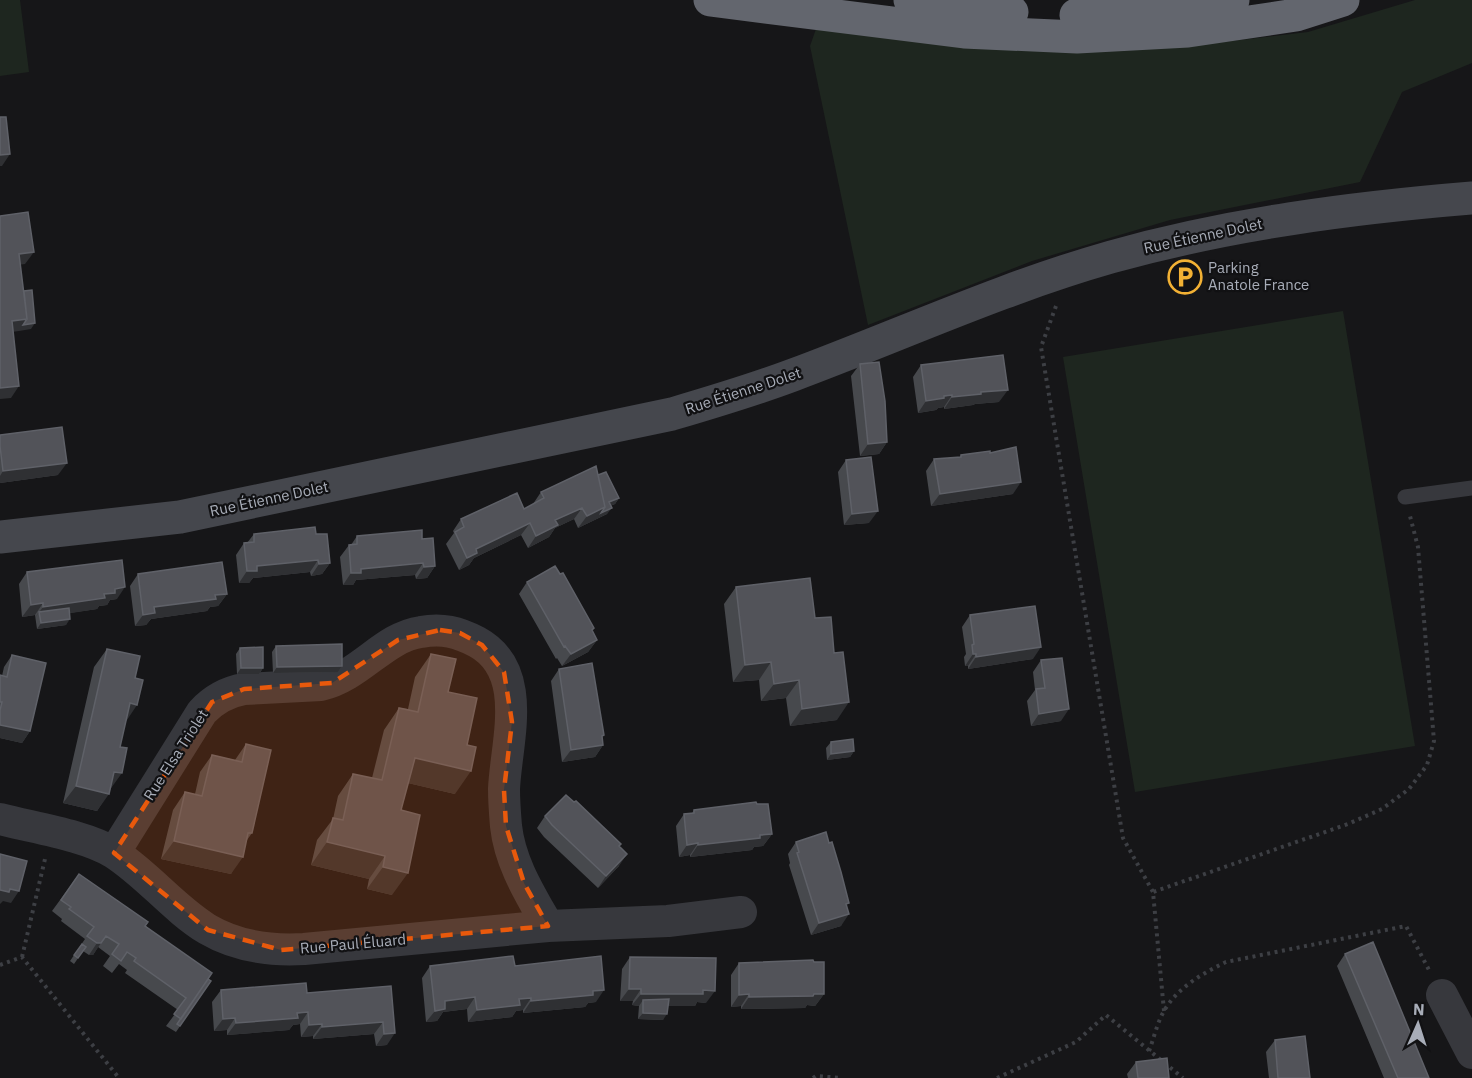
<svg xmlns="http://www.w3.org/2000/svg" width="1472" height="1078" viewBox="0 0 1472 1078" font-family="'IBM Plex Sans',sans-serif">
<rect width="100%" height="100%" fill="#161618"/>
<!-- green -->
<path fill="#1e261f" d="M0 0H20L29 72 0 76Z
M1415 0H1472V63L1402 92 1360 182 1170 220 1032 261 868 325 810 46 817 26 1215 43 1308 32Z
M1343 311 1415 746 1135 792 1063 357Z"/>
<g fill="none" stroke-linecap="round" stroke-linejoin="round">
<!-- path -->
<path stroke="#3d3f44" stroke-width="4" stroke-dasharray="3 4.5" stroke-linecap="butt" d="M1056 306 1041 347 1123 838 1153 892
M22 957 45 859
M0 965 22 957 119 1078
M1164 1011 1153 892 1348 824 1382 809 1409 789 1427 765 1434 741 1418 547 1410 516
M1149 1051C1154 1038 1157 1023 1164 1011 1177 988 1203 973 1226 962L1406 926 1429 970
M813 1078 816 1076 842 1078
M997 1078 1076 1042 1106 1015 1183 1078"/>
<!-- lane -->
<path stroke="#37383d" stroke-width="15" d="M1405 497 1472 488"/>
<!-- street -->
<path stroke="#37383d" stroke-width="32" d="M0 819C34 828 84 835 114 853 148 875 173 908 207 929 236 946 271 951 304 949L548 926 668 921 741 912
M114 853 202 712C214 699 227 692 244 689L321 685C360 676 384 637 421 632 442 628 458 632 477 642 530 671 506 742 504 789 504 801 505 814 506 826 510 863 530 894 548 926
M1442 995 1472 1053"/>
<!-- secondary -->
<path stroke="#45474d" stroke-width="33" d="M0 537 180 517 672 414C713 402 753 390 793 375 898 336 1002 288 1111 257 1229 224 1350 208 1472 198"/>
<!-- highway -->
<path stroke="#63666e" stroke-width="33" d="M710 0 964 32 1077 37 1188 31 1296 15 1343 0
M910 0 972 10 1012 12
M1076 15 1182 7 1233 0"/>
</g>
<!-- wall -->
<path fill="#47494d" d="M860 364 887 442 879 454 860 456 851 376Z
M921 365 999 402 975 404 973 405 944 409V407L938 408 936 410 918 413 913 377Z
M0 435 58 475 0 483Z
M990 453 1013 494 931 506 926 471 934 459 959 458 961 455Z
M846 460 869 523 844 525 838 472Z
M598 475 619 498 615 504 610 506 607 514 578 528 574 519 555 528 549 537 528 548 521 535 474 558 469 565 459 570 446 544 454 533 453 531 461 519 524 509 533 504 541 492Z
M254 534H316L330 563 322 574 311 576 310 572 253 578 249 583H239L236 555 244 543H247Z
M357 536 422 539 435 566 427 578 416 579 415 575 356 580 353 585H343L340 557 349 545H351Z
M27 572 117 599 110 600 107 605 99 606 97 609 69 613 66 625 37 629 35 615 22 617 19 584Z
M138 574 227 594 218 606 210 607 207 611 151 619 146 625 135 626 130 586Z
M527 582 592 631 597 640 588 652 562 666 557 658 556 659 519 594Z
M736 587 815 618 837 720 790 726 786 698 761 701 759 680 733 682 724 604Z
M970 615 1033 659 968 669V666H965L964 657 966 654 962 627Z
M276 646 342 666 338 672 273 673 272 652Z
M240 648 263 668 259 674H237L236 654Z
M107 649 135 678 110 790 97 811 63 803 94 667Z
M431 654 448 692 455 794 408 783 401 810 392 895 367 889 369 879 311 865 317 840 333 819 338 796 353 774 372 778 384 730 399 708 408 709 415 677Z
M12 655 30 731 22 743 0 738V675L2 676 4 667Z
M1041 660 1061 721 1031 726 1027 701 1035 690 1033 672Z
M559 669 602 738 603 745 595 757 562 762 551 681Z
M831 742 854 751 850 757 827 760 826 748Z
M246 744 252 833 247 840 231 874 161 859 173 810 185 792 195 794 200 772 212 755 235 760Z
M757 804 772 834 763 846 754 847 752 850 690 857V855L679 857 676 826 684 814 692 813 694 810Z
M545 816 620 847 619 866 598 888 544 837 537 828Z
M796 842 847 906 841 926 811 935 789 865 790 863 788 854Z
M79 874 146 926 211 981 176 1032 166 1026 178 1010 125 973 127 970 119 964 112 973 103 966 110 956 98 947 93 955H89L83 951 74 964 70 961 85 939 61 921 62 919 52 911Z
M1345 954 1429 1078H1384L1337 966Z
M630 957 706 1003 697 1002 695 1006H668L663 1020 638 1019 639 1006 632 1005 633 1001H620L622 969Z
M739 963 824 994 815 1006 807 1005 805 1008 741 1009V1006L731 1007V975Z
M430 966H515L596 1002 588 1003 585 1007 523 1013V1010L516 1011 512 1017 468 1022 467 1009 443 1012 437 1021 426 1022 422 978Z
M391 986 387 1045 376 1046 374 1034 313 1039V1036L301 1037 300 1024 293 1025 289 1030 227 1035V1030L214 1031 212 1002 221 990 307 993Z
M1275 1040 1310 1078H1269L1266 1052Z
M1136 1062 1169 1078H1128L1127 1074Z"/>
<!-- shaded-wall -->
<path fill="#2f3033" d="M10 154 2 166H0V155Z
M34 252 25 264 11 266 19 254Z
M27 319 19 331 4 333 12 321Z
M35 323 31 329 19 331 23 325Z
M19 386 11 398 0 399V388Z
M1008 390 999 402 975 404 973 405 944 409 952 397 981 392Z
M952 395 944 407 938 408 936 410 918 413 926 401Z
M887 442 879 454 860 456 868 444Z
M67 463 58 475 0 483V476L3 471Z
M1021 482 1013 494 931 506 940 494Z
M619 498 615 504 605 508 609 502Z
M605 507 612 508 607 514 578 528 587 516Z
M582 508 574 519 555 528 549 537 528 548 536 536 555 520Z
M878 511 869 523 844 525 852 514Z
M530 523 521 535 474 558 469 565 459 570 467 558 476 549Z
M318 560 310 572 253 578 249 583H239L247 571 257 566Z
M330 563 322 574 311 576 319 564Z
M423 563 415 575 356 580 353 585H343L351 573 361 569Z
M435 566 427 578 416 579 424 567Z
M125 587 117 599 110 600 107 605 99 606 97 609 40 618 39 612 35 618 43 607 104 594 115 589Z
M227 594 218 606 210 607 207 611 151 619 146 625 135 626 143 615 154 607 215 595Z
M43 603 35 615 22 617 31 605Z
M70 619 66 625 37 629 41 623Z
M597 640 588 652 562 666 571 654Z
M1041 647 1033 659 968 669 976 657Z
M973 654H976L968 666H965Z
M771 662 759 680 733 682 745 665Z
M342 666 338 672 273 673 277 667Z
M241 668H263L259 674H237Z
M799 680 786 698 761 701 774 684Z
M849 702 837 720 790 726 802 709Z
M130 703 137 705 125 723Z
M1069 709 1061 721 1031 726 1039 714Z
M0 725 30 731 22 743 0 738Z
M604 735 596 746 603 745 595 757 562 762 571 750Z
M854 751 850 757 827 760 831 754Z
M415 758 471 771 455 794 399 781Z
M114 772 122 773 109 791Z
M76 786 109 794 97 811 63 803Z
M772 834 763 846 754 847 752 850 690 857 698 845Z
M174 841 243 857 231 874 161 859Z
M327 842 385 856 369 879 311 865Z
M698 843 690 855 679 857 687 845Z
M627 854 619 866 598 888 606 876Z
M383 867 408 873 392 895 367 889Z
M10 889 19 891 11 903 3 901 0 904V890Z
M849 914 841 926 811 935 819 923Z
M97 943H101L93 955H89Z
M629 989H641L633 1001H620Z
M604 990 596 1002 588 1003 585 1007 523 1013 531 1001Z
M703 990 715 991 706 1003 697 1002 695 1006H643V1000L639 1006 632 1005 641 994Z
M749 994 741 1006 731 1007 739 995Z
M814 994H824L815 1006 807 1005 805 1008 741 1009 749 997Z
M475 997 467 1009 443 1012 437 1021 426 1022 435 1011 445 1001Z
M531 998 523 1010 516 1011 512 1017 468 1022 477 1010 519 999Z
M308 1012 300 1024 293 1025 289 1030 227 1035 236 1023Z
M643 1013 667 1014 663 1020 638 1019Z
M235 1018 227 1030 214 1031 223 1019Z
M383 1022 374 1034 313 1039 322 1027Z
M322 1024 313 1036 301 1037 309 1025Z
M395 1033 387 1045 376 1046 384 1034Z"/>
<!-- building -->
<path fill="#525359" stroke="#5f6168" stroke-width="1.5" d="M0 117H6L10 154 0 155Z
M28 212 34 252 19 254 27 319 12 321 19 386 0 388V216Z
M32 290 35 323 23 325 27 319 24 291Z
M1003 355 1008 390 981 392V394L952 397V395L944 396V398L926 401 921 365Z
M879 362 885 401 887 442 868 444 860 364Z
M62 427 67 463 3 471 0 446V435Z
M1016 447 1021 482 940 494 934 459 961 457V455L990 451V453Z
M871 457 878 511 852 514 846 460Z
M596 466 605 507 587 516 582 508 555 520 558 525 536 536 530 523 476 549 477 553 467 558 455 532 464 527 461 519 517 493 524 509 544 498 541 492Z
M606 472 619 498 609 502 612 508 601 513 605 507 598 475Z
M315 527 316 534H327L330 563 319 564 318 560 257 566V571H247L244 543 254 542V534Z
M422 530V539L433 538 435 566 424 567 423 563 361 569V573H351L349 545 357 544V536Z
M122 560 125 587 115 589V593L104 594 105 598 43 607V603L31 605 27 572Z
M222 562 227 594 215 595 216 599 154 607 155 613 143 615 138 574Z
M555 566 560 574 563 573 594 628 592 630 597 640 571 654 565 646 564 647 527 582Z
M810 578 815 618 831 617 834 653 843 652 849 702 802 709 799 680 774 684 771 662 745 665 736 587Z
M1035 606 1041 647 976 657V654H973L972 645 974 644 970 615Z
M69 608 70 619 41 623 39 612Z
M342 644V666L277 667 276 646Z
M263 647V668H241L240 648Z
M107 649 140 656 135 678 143 680 137 705 130 703 120 747 127 748 122 773 114 772 109 794 76 786Z
M431 654 456 659 448 692 477 698 467 745 476 747 471 771 415 758 401 810 420 815 408 873 383 867 385 856 327 842 333 818 343 820 353 774 382 780 399 708 418 712Z
M12 655 46 663 30 731 0 725V710L2 702H0V675L7 677Z
M1062 658 1069 709 1039 714 1036 689 1045 688 1041 660Z
M592 663 604 735 602 736 603 745 571 750 559 669Z
M853 739 854 751 831 754V742Z
M246 744 271 750 252 833H248L243 857 174 841 185 792 202 796 212 755 242 762Z
M566 795 574 802 576 801 621 844 619 846 627 854 606 876 552 825 545 816Z
M756 802 757 804H768L772 834 760 835V838L698 845V843L687 845 684 814 694 813V810Z
M826 832 829 843 832 842 841 872 849 903 846 904 849 914 819 923 797 853 799 852 796 842Z
M0 854 27 861 19 891 10 889 9 892 0 890Z
M79 874 148 922 145 926 212 973 181 1019 174 1014 186 998 134 961 136 958 127 952 121 961 112 954 119 944 106 936 101 943H97L87 936 94 927 69 909 71 907 61 900Z
M1373 942 1429 1078H1398L1345 954Z
M82 944 86 947 78 958 74 955Z
M513 956 515 966 601 956 604 990 593 991V995L531 1001V998L519 999 520 1005 477 1010 475 997 445 1001V1009L435 1011 430 966Z
M630 957 716 958 715 991 703 990V994H641V989H629Z
M813 960 814 962H824V994H814L813 996 749 997V994L739 995V963Z
M208 979 211 981 180 1026 177 1024Z
M306 983 307 993 391 986 395 1033 384 1034 383 1022 322 1027V1024L309 1025 308 1012 297 1013 298 1018 236 1023 235 1018 223 1019 221 990Z
M669 999 667 1014 643 1013V1000Z
M1305 1036 1310 1078H1278L1275 1040Z
M1167 1058 1169 1078H1138L1136 1062Z"/>
<!-- marked area -->
<path fill="#e8590c" fill-opacity="0.2" stroke="#e8590c" stroke-width="4.5" stroke-dasharray="12 8" stroke-linejoin="round" d="M440 630 460 633 482 645 504 672 512 722 504 790 506 826 524 883 548 926 281 950 208 930 114 853 212 702 244 689 332 683 398 640Z"/>
<!-- icons -->
<defs>
<g id="parking-ring" transform="scale(1.725)"><circle r="9.5" fill="#111113" stroke="#f2b134" stroke-width="1.5"/><path d="M-3.5-5.5H1a3.5 3.5 0 0 1 0 7H-1V5.5H-3.5ZM-1-3.4V-.6H.8a1.4 1.4 0 0 0 0-2.8Z" fill="#f2b134"/></g>
</defs>
<g fill-rule="evenodd">
<use href="#parking-ring" x="1185" y="277"/>
</g>
<g text-anchor="middle" stroke-width="4.5" stroke-linejoin="round" paint-order="stroke">
<!-- street labels -->
<g font-size="15" fill="#a8adb8" stroke="#111113">
<text transform="translate(1203 236) rotate(-12)" y="5">Rue Étienne Dolet</text>
<text transform="translate(743 391) rotate(-18)" y="5">Rue Étienne Dolet</text>
<text transform="translate(269 499) rotate(-12)" y="5">Rue Étienne Dolet</text>
<text transform="translate(176 755) rotate(-57)" y="5">Rue Elsa Triolet</text>
<text transform="translate(353 944) rotate(-5)" y="5">Rue Paul Éluard</text>
</g>
<!-- poi labels -->
<g font-size="15" fill="#a8adb8" stroke="#111113" text-anchor="start">
<text x="1208" y="273">Parking<tspan x="1208" dy="17">Anatole France</tspan></text>
</g>
</g>
<!-- north arrow -->
<g transform="translate(1418 1024) rotate(3)" stroke="#111113" stroke-width="4.5" paint-order="stroke">
<path d="M0-4.5L10 22L0 15L-10 22Z" fill="#a8adb8"/>
<text y="-9" font-size="16" font-weight="bold" text-anchor="middle" fill="#a8adb8">N</text>
</g>
</svg>
